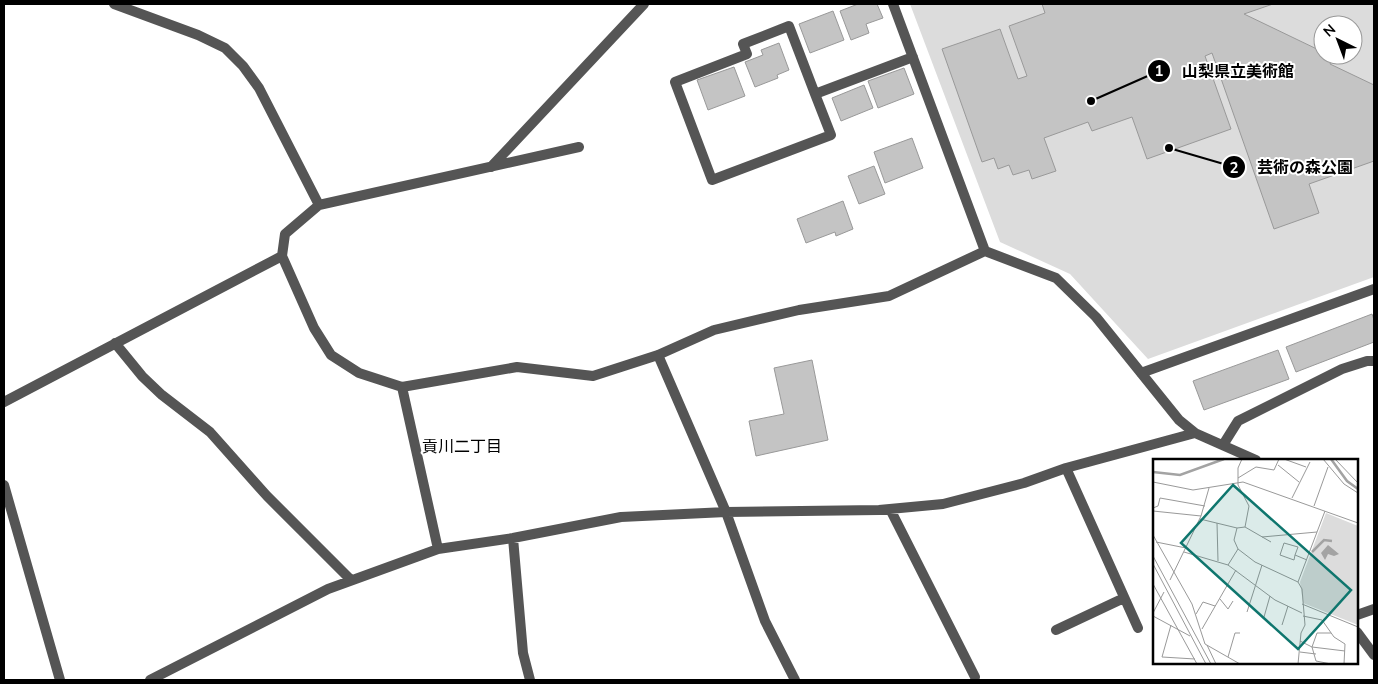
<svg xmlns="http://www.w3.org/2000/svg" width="1378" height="684" viewBox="0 0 1378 684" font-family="'Nunito Sans','Noto Sans JP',sans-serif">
<rect width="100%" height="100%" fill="#fff"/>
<!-- green -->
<path fill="#dcdcdc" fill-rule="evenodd" d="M910 4H1374V277L1148 359 1070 274 1000 242ZM1323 25H1353V55H1323Z"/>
<!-- building -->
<path fill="#c4c4c4" stroke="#999" d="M858 4H877L883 18 866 24 869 33 851 40 840 11Z
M1042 4H1273L1244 14 1323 52V55L1333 57 1330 64 1374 85V161L1309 184 1319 213 1274 229 1212 53 1205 56 1231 129 1147 159 1132 117 1092 131 1088 122 1044 138 1056 171 1032 179 1029 170 1013 175 1009 165 998 169 994 158 982 162 942 49 1000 29 1018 79 1027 76 1009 26 1045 13Z
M833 11 844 40 810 53 799 24Z
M779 43 789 70 777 75 778 78 755 87 745 62 763 55 761 50Z
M734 67 745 96 708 110 697 80Z
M904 68 914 94 878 108 868 81Z
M864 85 873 108 841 121 832 98Z
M912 138 923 168 885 183 874 152Z
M874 166 885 194 859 204 848 176Z
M843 201 853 229 836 236 835 232 806 243 797 219Z
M1372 314 1374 320V342L1296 372 1286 347Z
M1278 350 1289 379 1204 410 1193 381Z
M812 360 828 440 756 456 749 421 784 414 774 368Z"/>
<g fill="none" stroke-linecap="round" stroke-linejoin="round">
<!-- minor -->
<path stroke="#555" stroke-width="10" d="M114 4 198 35 225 48 243 66 259 88 319 205
M893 4 985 251 1056 278 1096 317 1179 420 1195 433 1256 460
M815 94 831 135 712 180 675 82 747 54 743 44 789 26 815 94 913 57
M579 147 319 205 285 234 282 256 314 328 331 355 359 373 402 387 517 367 593 376 658 355 714 330 799 310 889 296 985 251
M491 167 644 4
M115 343 142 376 162 395 210 432 267 496 351 580
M658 355 726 512 765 621 795 680
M1141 373 1374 289
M402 387 438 549
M4 402 282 256
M1223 445 1238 421 1342 369 1367 361H1374
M1066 468 1138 628
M4 485 60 680
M890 509 975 677
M513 538 523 653 530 680
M1357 615 1374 609
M1056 630 1124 598
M1357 632 1374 655
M150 680 328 589 438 549 513 538 621 517 726 512 879 510 943 504 1024 483 1066 468 1195 433"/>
</g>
<g text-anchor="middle" stroke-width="4" stroke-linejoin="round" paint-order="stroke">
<!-- neighbourhood labels -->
<g font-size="16" fill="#000" stroke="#fff">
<text x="462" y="452">貢川二丁目</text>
</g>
</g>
<!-- overview -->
<g transform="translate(1153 459)">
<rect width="205" height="205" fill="#fff"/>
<path d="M173 54 205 67V166L150 144 147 123Z" fill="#dcdcdc"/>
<path d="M175 86 186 95 181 97 175 95 172 101 168 94Z" fill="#a3a3a3"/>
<path fill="none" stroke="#a3a3a3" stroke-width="2.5" d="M178 0 194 22 205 30M0 13 27 16 71 0M159 93 171 81 179 82"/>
<path fill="none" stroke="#999" stroke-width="1" d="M89 0 85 9V26L96 47 92 68M131 0 153 8M170 0 191 25 205 34M182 0 205 24M125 6 146 23M85 19 103 8 121 11 126 0M0 23 40 31 90 23 205 64M139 39 157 3M161 47 175 8M0 49 5 47 7 39 52 47M0 52 48 57M47 60 84 69M64 64 65 102M0 76 39 145 52 185M109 78 164 73M3 83 33 89M118 83 92 68 84 69 81 81 85 90 102 103 145 123M31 93 75 106 122 141 149 154M142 96 141 101 127 96 131 84 145 88 142 96 154 101M0 97 58 205M0 105 53 205M75 106 85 90M17 121 48 57 56 29M0 125 44 205M67 140 75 150 80 142M149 145 205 168M94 153 109 106M0 154 11 133M43 155 50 143 62 147M0 157 37 177M150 157 169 161 181 178 192 185 191 205M111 158 117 137M18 166 9 198 42 200M129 166 135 147M49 170 83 111M178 174H164L159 188 192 192M147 182 159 188 163 202 178 205M52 185 87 205M54 186 63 205M147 193 163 195M75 198 82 174H87M145 205 148 174 152 166 149 130 145 123 172 52"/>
<path fill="#0f766e" fill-opacity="0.15" stroke="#0f766e" stroke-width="2.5" d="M80 26 198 131 145 190 28 84Z"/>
<rect width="205" height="205" fill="none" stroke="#000" stroke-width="2.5"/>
</g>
<!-- callouts -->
<path fill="none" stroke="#000" stroke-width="2" d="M1091 101L1159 71M1169 148L1234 167"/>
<g fill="#000" stroke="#fff" stroke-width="2">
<circle cx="1091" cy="101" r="5"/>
<circle cx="1169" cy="148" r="5"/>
<circle cx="1159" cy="71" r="12"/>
<circle cx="1234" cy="167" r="12"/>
</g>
<g font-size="15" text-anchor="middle" font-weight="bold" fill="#fff">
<text x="1159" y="76">1</text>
<text x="1234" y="173">2</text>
</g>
<g font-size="16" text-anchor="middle" font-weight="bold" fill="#000" stroke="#fff" stroke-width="4" stroke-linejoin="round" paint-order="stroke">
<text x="1238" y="77">山梨県立美術館</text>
<text x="1305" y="173">芸術の森公園</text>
</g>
<!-- border -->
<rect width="1378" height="684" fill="none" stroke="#000000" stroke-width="10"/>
<!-- north arrow -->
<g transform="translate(1338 40) rotate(318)"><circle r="24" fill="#ffffff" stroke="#999999"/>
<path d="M0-4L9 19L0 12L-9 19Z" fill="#000000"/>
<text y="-8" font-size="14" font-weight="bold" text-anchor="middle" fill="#000000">N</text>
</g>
</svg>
